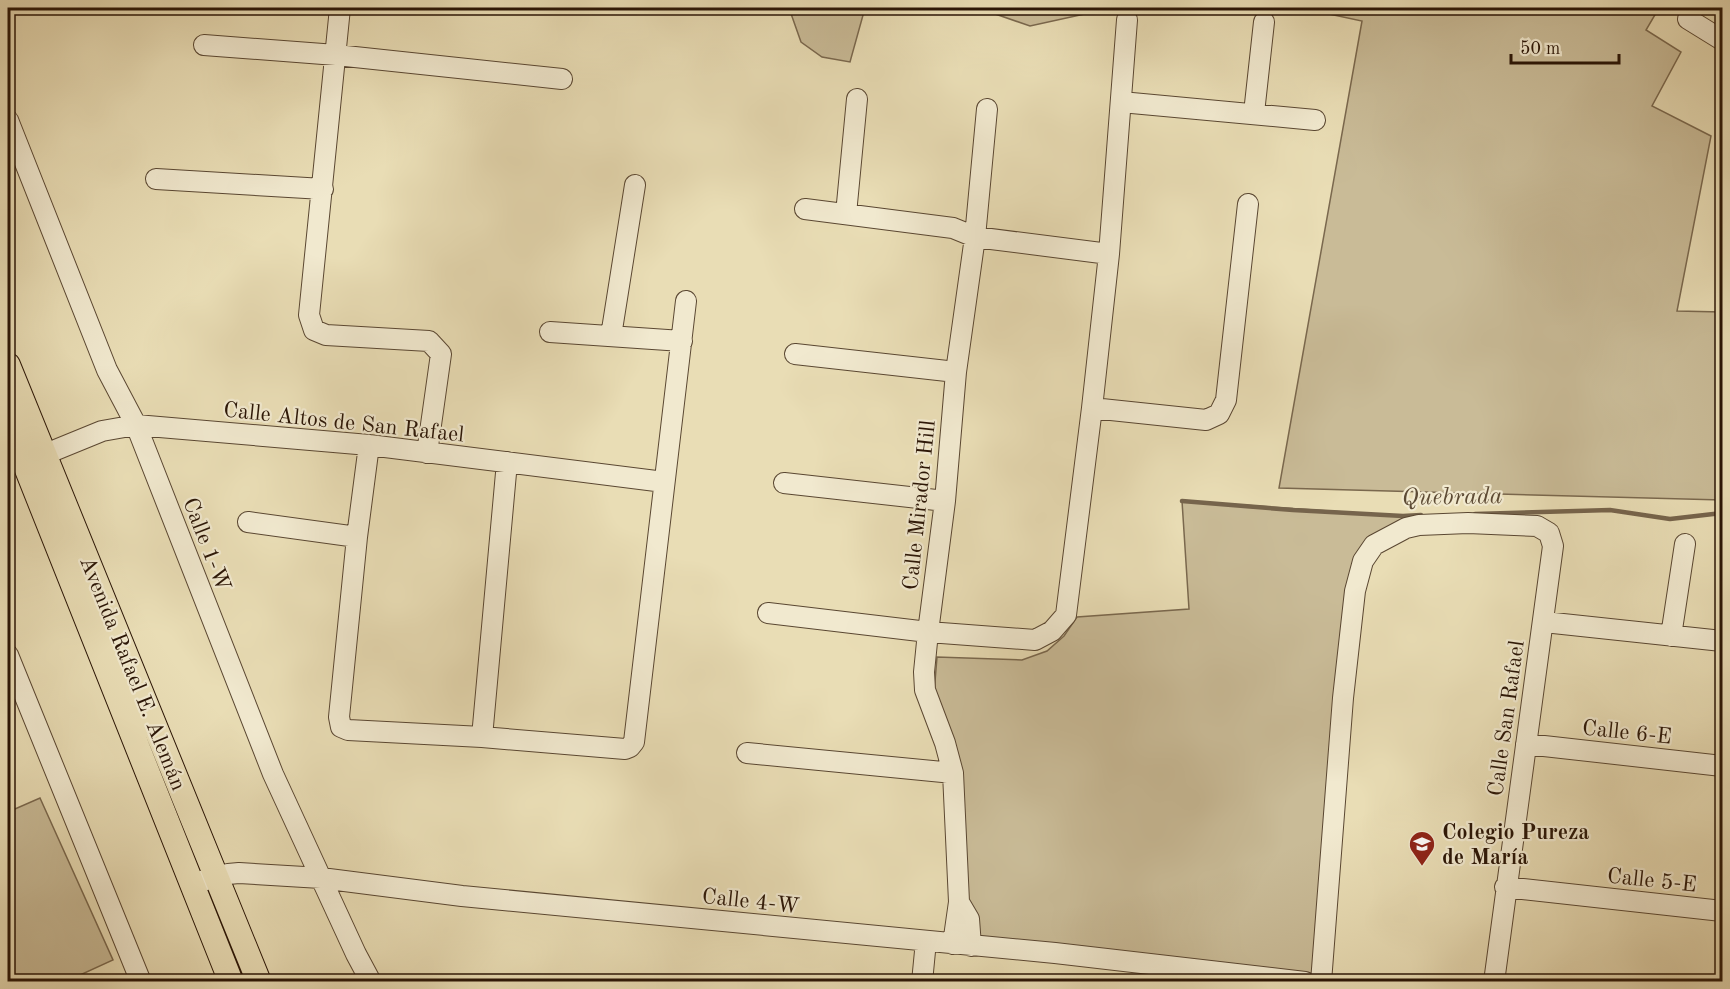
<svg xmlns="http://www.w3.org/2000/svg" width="1730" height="989" viewBox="0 0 1730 989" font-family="'Old Standard TT',serif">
<rect width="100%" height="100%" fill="#e9ddb5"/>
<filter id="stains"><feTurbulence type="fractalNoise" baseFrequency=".00333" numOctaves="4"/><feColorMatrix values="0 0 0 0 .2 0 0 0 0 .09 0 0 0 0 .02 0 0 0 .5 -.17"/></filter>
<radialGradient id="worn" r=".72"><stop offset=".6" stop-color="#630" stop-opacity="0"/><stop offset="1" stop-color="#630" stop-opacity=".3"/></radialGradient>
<!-- green -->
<path fill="#c9bb97" stroke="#7a684e" stroke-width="1.5" d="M789 8H865L850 62 822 57 801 42Z
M978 8H1112L1030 26Z
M1301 8H1659L1646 30 1681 52 1652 106 1711 136 1677 311 1722 312V500L1279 488 1362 21Z
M1182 501 1403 516 1406 528 1369 551 1321 981 977 947 933 706 937 657 1022 660 1047 651 1064 636 1077 617 1189 609Z
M40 798 113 960 67 981H8V812Z"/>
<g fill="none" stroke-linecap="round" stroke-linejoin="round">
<!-- stream -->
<path stroke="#76644c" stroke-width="4.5" d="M1182 501 1293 510 1403 516 1421 515
M1475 514 1610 510 1670 519 1722 513"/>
<!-- minor casing -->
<g stroke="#5a4732" stroke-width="22">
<path id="minor" d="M340 8 309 315 314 330 326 335 429 341 441 354 427 453
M1688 19 1722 40
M204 45 336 55 562 79
M1121 102 1315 120
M1254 113 1264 22
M8 120 107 370 136 425 273 774 356 954 371 982
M156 179 323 189
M805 209 953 228 975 237 1109 254
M846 214 857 99
M550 332 682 341
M611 336 635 185
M795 354 956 372
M1092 408 1206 420 1219 414 1226 400 1248 204
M369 445 357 537 339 717 341 727 348 730 482 737 625 749 630 747 634 742 686 301
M31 460 102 431 136 425 369 445 664 482
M784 483 945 501
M248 522 357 537
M768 613 928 632 1035 640 1052 631 1066 615 1092 408 1109 254 1127 20
M1544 622 1722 641
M1671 636 1685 544
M8 655 141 982
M482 737 507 462
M1526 744 1722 766
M747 753 953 773
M202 881 228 874 239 873 321 878 462 896 1055 953 1305 982
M1505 887 1722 911
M959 902 969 919 971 946
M953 944 959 902 953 773 945 743 925 690 924 672 928 632 945 501 956 372 975 237 987 109
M922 982 926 941
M1321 982 1343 698 1355 591 1363 561 1374 545 1406 528 1419 525 1468 523 1537 526 1549 533 1553 546 1494 982"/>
</g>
<!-- major casing -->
<g stroke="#2a1506" stroke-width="26">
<path id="major" d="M8 365 259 982
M8 422 231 982"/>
</g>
<!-- minor -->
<use href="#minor" stroke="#f1e9cf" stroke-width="20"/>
<!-- major -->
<use href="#major" stroke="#e9ddb5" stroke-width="24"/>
</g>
<!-- icons -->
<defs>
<g id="school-pin" transform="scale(1.35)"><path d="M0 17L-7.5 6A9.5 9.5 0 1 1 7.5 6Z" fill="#8f2418" stroke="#f1e9cf"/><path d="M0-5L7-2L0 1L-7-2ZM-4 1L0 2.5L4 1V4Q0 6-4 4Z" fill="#fff"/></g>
</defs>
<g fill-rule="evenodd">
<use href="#school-pin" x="1422" y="844"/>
</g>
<g text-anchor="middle" stroke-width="4.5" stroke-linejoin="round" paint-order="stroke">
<!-- street labels -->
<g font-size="22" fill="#2a1506" stroke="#f1e9cf">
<text transform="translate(344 421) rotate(6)" y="8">Calle Altos de San Rafael</text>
<text transform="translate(918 505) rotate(-84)" y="8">Calle Mirador Hill</text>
<text transform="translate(208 544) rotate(69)" y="8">Calle 1-W</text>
<text transform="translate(134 673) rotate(68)" y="8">Avenida Rafael E. Alemán</text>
<text transform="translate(1505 718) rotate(-82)" y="8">Calle San Rafael</text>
<text transform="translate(1627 731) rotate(6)" y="8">Calle 6-E</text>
<text transform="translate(1652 879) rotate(6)" y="8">Calle 5-E</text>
<text transform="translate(751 900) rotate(6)" y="8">Calle 4-W</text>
</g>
<!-- poi labels -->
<g font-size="22" font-weight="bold" fill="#2a1506" stroke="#f1e9cf" text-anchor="start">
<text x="1442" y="839">Colegio Pureza<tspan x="1442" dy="25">de María</tspan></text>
</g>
<!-- water labels -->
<g font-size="24" font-style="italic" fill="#5c4a34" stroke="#f1e9cf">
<text transform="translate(1452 496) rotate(-1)" y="8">Quebrada</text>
</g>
</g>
<!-- margin -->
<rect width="1730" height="989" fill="none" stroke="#e9ddb5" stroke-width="30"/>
<rect x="9" y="9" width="1712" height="971" fill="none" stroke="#2a1506" stroke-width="3"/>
<rect x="15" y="15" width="1700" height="959" fill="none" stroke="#2a1506" stroke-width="1.5"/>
<!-- scale -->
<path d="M1511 54v9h108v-9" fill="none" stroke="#2a1506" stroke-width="3"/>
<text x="1520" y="54" font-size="18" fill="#2a1506" stroke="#f1e9cf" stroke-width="4.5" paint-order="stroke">50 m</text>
<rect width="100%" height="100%" filter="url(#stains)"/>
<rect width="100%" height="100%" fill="url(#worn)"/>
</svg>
